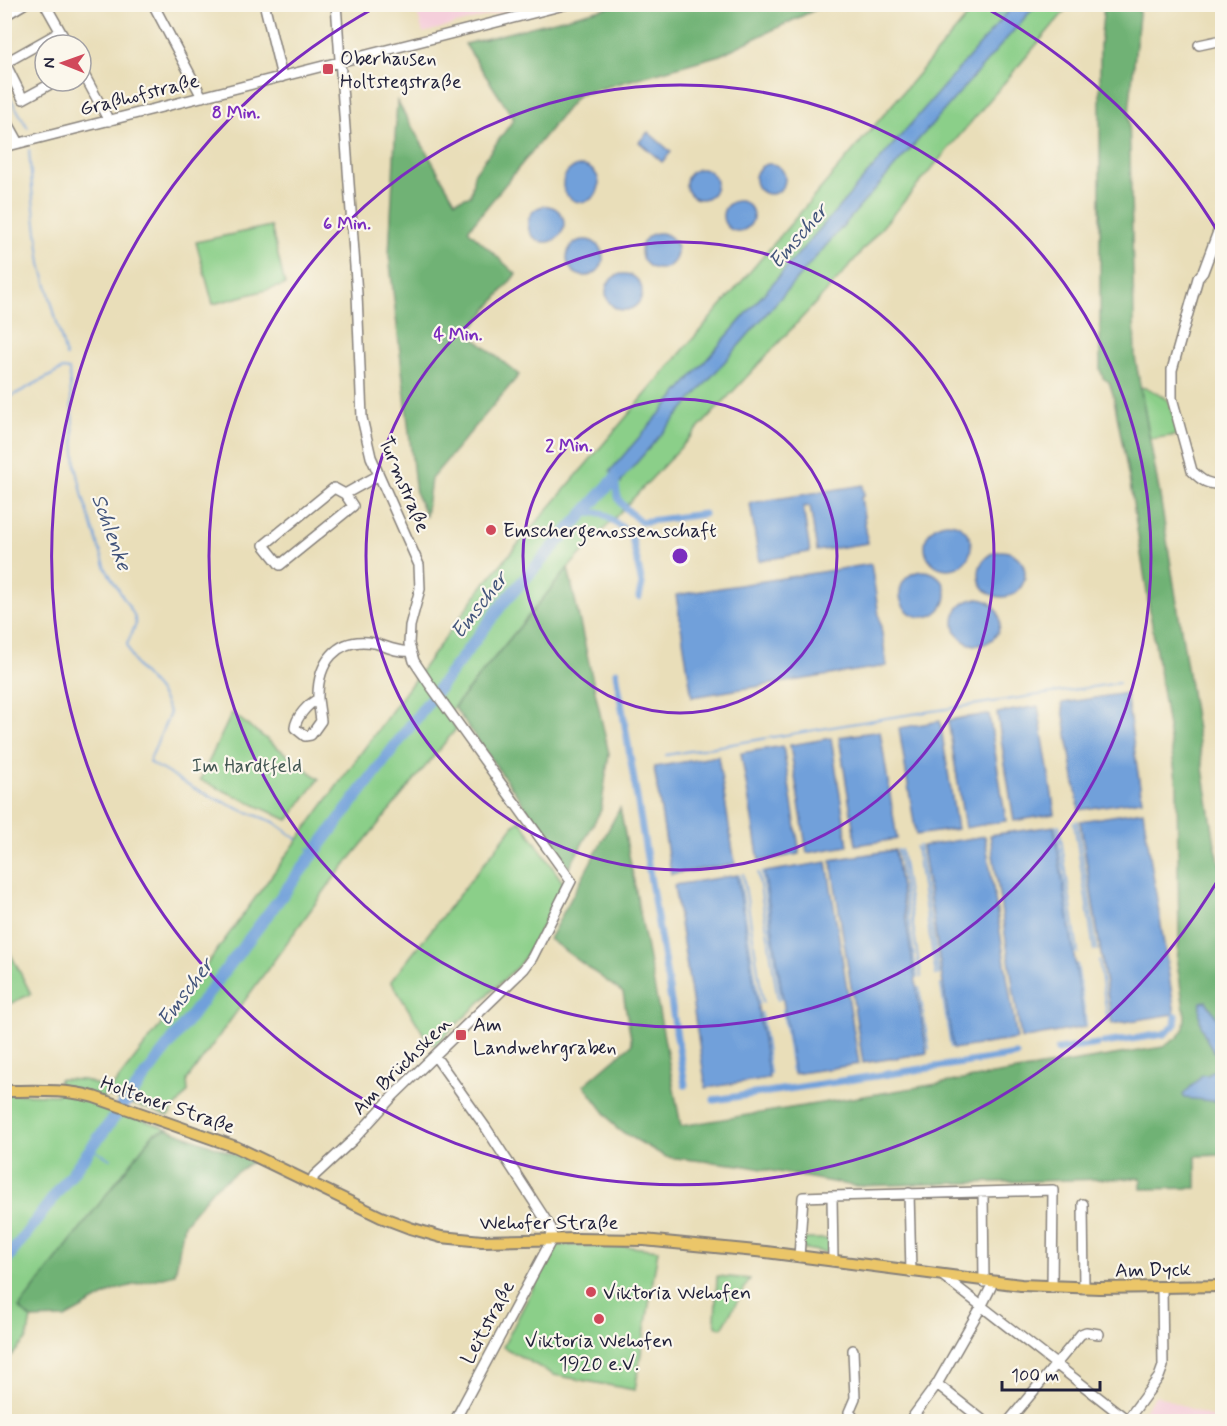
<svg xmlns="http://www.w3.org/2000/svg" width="1227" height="1426" viewBox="0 0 1227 1426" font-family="Mynerve,sans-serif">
<rect width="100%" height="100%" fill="#fbf7ec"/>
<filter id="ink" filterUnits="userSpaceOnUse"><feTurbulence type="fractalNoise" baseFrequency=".0167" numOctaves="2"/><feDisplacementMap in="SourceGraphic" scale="12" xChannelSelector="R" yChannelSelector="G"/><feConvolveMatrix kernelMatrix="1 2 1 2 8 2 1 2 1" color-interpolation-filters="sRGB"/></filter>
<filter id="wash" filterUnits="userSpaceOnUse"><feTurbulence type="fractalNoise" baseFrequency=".008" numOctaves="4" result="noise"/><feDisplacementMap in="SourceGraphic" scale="24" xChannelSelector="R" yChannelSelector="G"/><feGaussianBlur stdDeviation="1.35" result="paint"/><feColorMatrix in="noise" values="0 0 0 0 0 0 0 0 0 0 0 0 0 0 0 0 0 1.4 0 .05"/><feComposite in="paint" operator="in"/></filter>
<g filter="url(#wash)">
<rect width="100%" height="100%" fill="#e9deb9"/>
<!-- built -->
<path fill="#f5cfdb" d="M531 4 423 33 415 5V4Z
M1156 1395 1178 1404 1221 1421H1142L1138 1418Z"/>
<!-- green -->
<path fill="#8bcf89" stroke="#567862" stroke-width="1.5" d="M977 5H1070L840 277 568 568 447 715 456 729 331 882 187 1080 188 1092 168 1116 105 1095 100 1108 105 1106 168 1129 154 1133 20 1307 31 1319 27 1339 5 1363 4 1094 57 1095 59 1079 84 1080 108 1089 107 1094 191 986 485 583Z
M271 226 285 285 213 304 196 242Z
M1140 387 1149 389 1168 400 1179 435 1150 439Z
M232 713 319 779 288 820 200 780Z
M520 820 564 884 530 950 518 966 435 1045 428 1041 391 981 515 824Z
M4 941 31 994 5 1006H4Z
M801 1239H830L829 1253 800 1248Z
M555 1245H614L658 1250 635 1390 554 1375 503 1347Z
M717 1276 750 1279 722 1328 717 1327 715 1322Z"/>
<!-- forest -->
<path fill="#70b275" stroke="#496a58" stroke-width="1.5" d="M621 4 825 5 720 55 578 95 468 230 516 274 468 333 519 375 431 479 426 516 416 494 389 255 397 101 455 201 471 195 474 174 514 119 465 44Z
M1104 5H1140L1129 113 1135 357 1160 496 1215 844 1222 873V1155L1196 1156V1188L1141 1189V1178L854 1186 740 1165 666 1157 617 1129 584 1085 632 1044 623 993 549 939 620 808 681 1126 1163 1047 1178 1037 1184 1028 1185 1016 1177 963 1179 937 1177 785 1130 484 1113 394 1109 382 1103 378 1100 369V45Z
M568 568 609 754 601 810 569 868 454 707Z
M168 1129 253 1161 214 1188 184 1224 175 1274 115 1290 65 1318 31 1319 19 1308 154 1133Z"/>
<!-- water -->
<path fill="#71a0da" stroke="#4a618a" stroke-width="1.5" d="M1014 5H1036L624 477 621 483 610 471Z
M648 132 671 152 662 162 639 142Z
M755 179a15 15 0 1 1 30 0a15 15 0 1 1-30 0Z
M563 184a18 18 0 1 1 36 0a18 18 0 1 1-36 0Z
M686 184a15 15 0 1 1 30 0a15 15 0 1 1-30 0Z
M723 216a15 15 0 1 1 30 0a15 15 0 1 1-30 0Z
M528 224a18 18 0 1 1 36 0a18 18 0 1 1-36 0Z
M641 251a18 18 0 1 1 36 0a18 18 0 1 1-36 0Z
M567 258a18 18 0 1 1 36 0a18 18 0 1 1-36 0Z
M606 292a18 18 0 1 1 36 0a18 18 0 1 1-36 0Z
M863 485 864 496 861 497 868 543 817 551 810 506 803 507 810 552 759 561 750 503Z
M925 546a23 23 0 1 1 46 0a23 23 0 1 1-46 0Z
M979 574a23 23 0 1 1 46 0a23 23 0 1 1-46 0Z
M871 564 887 666 692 697 676 595Z
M900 594a23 23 0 1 1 46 0a23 23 0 1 1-46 0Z
M954 622a23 23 0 1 1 46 0a23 23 0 1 1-46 0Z
M1126 693 1142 800 1079 810 1062 703Z
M1038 706 1055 814 1014 821 997 713Z
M989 714 1006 821 965 828 948 720Z
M940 721 957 829 916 835 899 728Z
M880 731 897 839 856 845 839 737Z
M831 738 848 846 807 853 790 745Z
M783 746 800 854 759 861 741 753Z
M718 756 735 864 671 874 654 767Z
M1143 811 1175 1014 1112 1024 1080 821Z
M1054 826 1085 1027 1021 1039 990 835Z
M985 836 1017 1039 953 1049 922 846Z
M895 850 927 1053 863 1063 831 860Z
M827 862 859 1064 794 1074 764 872Z
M737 875 769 1078 706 1088 674 885Z
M1206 1001 1222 1026V1063C1209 1045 1195 1026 1201 1002Z
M1214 1070 1220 1073 1222 1071V1102L1185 1098 1183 1095 1202 1075H1208Z"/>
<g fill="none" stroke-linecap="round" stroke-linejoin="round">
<!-- stream -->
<path stroke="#71a0da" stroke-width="2" d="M995 8 1004 17
M4 88 28 128
M29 150 33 200 41 264 66 356
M4 400 63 369 69 370 76 466 83 497 106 569 134 615 136 624 127 644C135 670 140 669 156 688 162 695 166 705 170 713L149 762 193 788 239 809 274 822 297 839
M666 755 886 718 1119 683
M1077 821 1097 950
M1074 822 1094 950
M1056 825 1075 953
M1059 825 1078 953
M919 846 939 975
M916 847 936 975
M308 848 313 853
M898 850 917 978
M901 850 921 977
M762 872 781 999
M758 873 778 1000
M743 874 763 1002
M739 875 759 1004
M1099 960 1108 1022
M1077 964 1086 1024
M941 985 951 1047
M919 988 929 1049
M783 1010 792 1071
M761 1013 770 1074
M91 1148 110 1159"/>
<!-- canal -->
<path stroke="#71a0da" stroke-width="7" d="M616 478C615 503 623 506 641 522L704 514
M585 513H602L631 534 642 584 639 597
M616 672 685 1085
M1104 1043 1164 1034 1175 1025 1176 1016
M1058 1050 1097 1044
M714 1100 1016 1055"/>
<!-- river -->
<path stroke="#71a0da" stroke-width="12" d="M4 1263 504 602 626 466"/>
</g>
</g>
<g filter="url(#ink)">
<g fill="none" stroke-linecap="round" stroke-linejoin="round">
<!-- minor casing -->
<g stroke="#86807a" stroke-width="12">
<path id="minor" d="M45 4 68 45
M153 4 202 97
M265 7 282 77
M4 16 24 4
M1199 45 1222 40
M81 69 109 121
M56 81 23 99 5 63 60 32
M4 116 19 143
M4 147 568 4
M1222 221 1203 272 1198 278 1172 370V398L1192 471C1202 481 1208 485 1222 484
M334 488 345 494 353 506 280 565 264 545Z
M345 494 379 475
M318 699 321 721 311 735 305 736 295 728C296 717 308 704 318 699 317 664 336 636 374 643 386 646 398 653 410 651
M435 1056 486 1128 551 1228 552 1239 454 1422
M312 1182 314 1176 353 1140 394 1095 524 969 532 958 571 881 428 682 414 661 409 644 410 626 420 589 419 565 371 457 362 418 357 294 336 4
M983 1192 984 1282
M909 1193 911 1272
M1083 1204 1084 1288
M799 1257 803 1197 832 1196
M833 1261 832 1196 1053 1190 1052 1287
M943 1276 1130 1422
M853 1350 855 1398 849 1412 857 1422
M937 1384 985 1422
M909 1422 937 1384 981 1307 991 1287V1282
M1008 1422 1081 1334 1086 1332 1099 1334
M1126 1422 1159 1377 1163 1366 1162 1287"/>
</g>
<!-- major casing -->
<g stroke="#86807a" stroke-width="14">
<path id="major" d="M4 1091C35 1091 65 1089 94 1097L236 1147 381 1217 410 1228 441 1237 482 1241 576 1239 644 1240 766 1252 1021 1285 1099 1288 1222 1286"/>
</g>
<!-- minor -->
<use href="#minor" stroke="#fff" stroke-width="9"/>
<!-- major -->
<use href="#major" stroke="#ebc669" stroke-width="10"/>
</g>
</g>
<!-- distance rings -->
<g fill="none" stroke="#7b2cbf" stroke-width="3">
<circle cx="680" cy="556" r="157"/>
<circle cx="680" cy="556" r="314"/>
<circle cx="680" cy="556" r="471"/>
<path d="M1221 875A628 628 0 1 1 376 7M984 7A628 628 0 0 1 1221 237"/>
</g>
<!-- markers -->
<g fill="#d1495b" stroke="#fbf7ec" stroke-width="2">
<rect x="322" y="63" width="12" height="12" rx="3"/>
<circle cx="491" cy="530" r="6"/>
<rect x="455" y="1029" width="12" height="12" rx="3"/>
<circle cx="591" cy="1292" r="6"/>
<circle cx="599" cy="1319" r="6"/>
</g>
<g text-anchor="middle" stroke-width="4.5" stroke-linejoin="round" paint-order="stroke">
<!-- poi labels -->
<g font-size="20" fill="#22223b" stroke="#fbf7ec" text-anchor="start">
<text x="340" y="65">Oberhausen<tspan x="340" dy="23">Holtstegstraße</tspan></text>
<text x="503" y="537">Emschergenossenschaft</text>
<text x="473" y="1031">Am<tspan x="473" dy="23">Landwehrgraben</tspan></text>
<text x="603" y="1299">Viktoria Wehofen</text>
<text x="599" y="1347" text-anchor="middle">Viktoria Wehofen<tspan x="599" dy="23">1920 e.V.</tspan></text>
</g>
<!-- street labels -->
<g font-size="20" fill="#22223b" stroke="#fbf7ec">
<text transform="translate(139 94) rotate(-14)" y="7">Graßhofstraße</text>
<text transform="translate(405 484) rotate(67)" y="7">Turmstraße</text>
<text transform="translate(401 1065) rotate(-45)" y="7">Am Brüchsken</text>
<text transform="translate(168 1104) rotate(19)" y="7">Holtener Straße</text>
<text x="549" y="1229">Wehofer Straße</text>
<text transform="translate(1153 1269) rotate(-1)" y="7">Am Dyck</text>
<text transform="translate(487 1322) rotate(-62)" y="7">Leitstraße</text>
</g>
<!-- park labels -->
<g font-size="20" fill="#425652" stroke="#fbf7ec">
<text x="247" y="772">Im Hardtfeld</text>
</g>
<!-- water labels -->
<g font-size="21" font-style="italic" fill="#42547b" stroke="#fbf7ec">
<text transform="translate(798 236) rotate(-49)" y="7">Emscher</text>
<text transform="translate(112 532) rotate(70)" y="7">Schlenke</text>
<text transform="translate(479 605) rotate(-52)" y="7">Emscher</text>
<text transform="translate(185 992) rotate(-53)" y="7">Emscher</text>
</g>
</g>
<circle cx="680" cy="556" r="9" fill="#7b2cbf" stroke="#fbf7ec" stroke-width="3"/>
<g font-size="18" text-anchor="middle" font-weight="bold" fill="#7b2cbf" stroke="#fbf7ec" stroke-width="4.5" stroke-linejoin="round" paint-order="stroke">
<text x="236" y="118">8 Min.</text>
<text x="347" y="229">6 Min.</text>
<text x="458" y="340">4 Min.</text>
<text x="569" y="451">2 Min.</text>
</g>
<!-- margin -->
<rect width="1227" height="1426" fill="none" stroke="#fbf7ec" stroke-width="24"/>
<!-- north arrow -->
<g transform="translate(63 63) rotate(271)"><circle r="28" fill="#fbf7ec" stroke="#a4a2a5" stroke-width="1.5"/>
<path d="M0-4.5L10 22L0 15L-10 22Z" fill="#d1495b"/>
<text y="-9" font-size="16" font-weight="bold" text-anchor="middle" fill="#22223b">N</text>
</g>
<!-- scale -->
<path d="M1002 1381v9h98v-9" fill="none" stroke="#22223b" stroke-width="3"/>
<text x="1011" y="1381" font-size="18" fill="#22223b" stroke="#fbf7ec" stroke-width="4.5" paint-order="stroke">100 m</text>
</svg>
